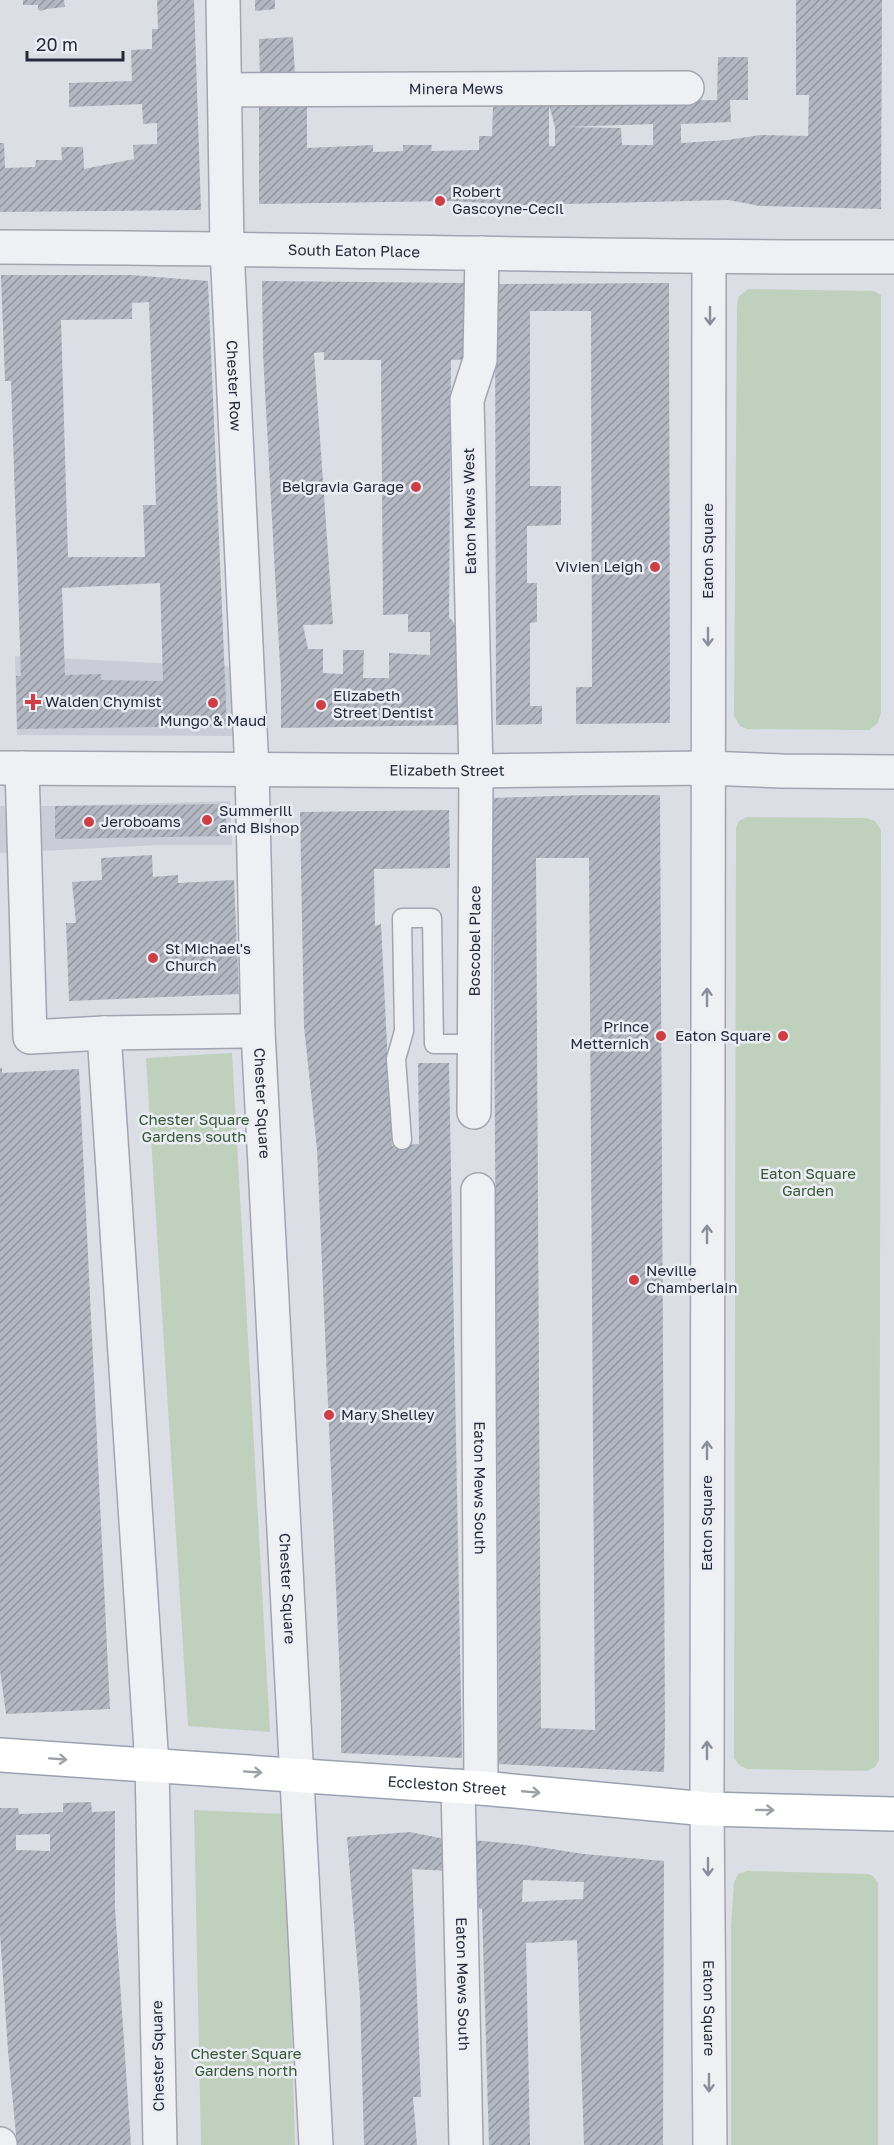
<svg xmlns="http://www.w3.org/2000/svg" width="894" height="2145" viewBox="0 0 894 2145" font-family="'Golos Text',sans-serif">
<defs>
<pattern id="building-hatch" width="6" height="6" patternUnits="userSpaceOnUse" patternTransform="scale(1.5)"><rect width="6" height="6" fill="#b3b7c2"/><path d="M-1 1l2-2M0 6l6-6M5 7l2-2" fill="none" stroke="#91959f"/></pattern>
</defs>
<rect width="100%" height="100%" fill="#dcdee6"/>
<!-- built -->
<path fill="#cacdd8" d="M15 656 237 667 239 736 17 735Z
M230 801 232 845H160L0 853V806H55Z"/>
<!-- garden -->
<path fill="#bfd0bd" d="M748 289 874 291 881 295V712L878 723 869 730 747 729 740 726 734 716 737 308 738 297Z
M746 817 866 818 875 821 881 830 879 1760 875 1767 867 1771 748 1769 740 1766 734 1758 736 828 739 821Z
M232 1053 270 1732 188 1726 146 1058Z
M194 1810 285 1814 295 2145H201Z
M747 1871 868 1874 873 1876 878 1883V2145H731V1926L734 1883 738 1874Z"/>
<!-- building -->
<path fill="url(#building-hatch)" fill-rule="evenodd" d="M23 0H64L65 7 46 9 41 11 38 10V5H23Z
M157 0H194L201 210 0 212V143H4L5 168 35 167 36 160H62L61 147H83L84 169 134 159 133 145 157 144V123L143 124 142 104 69 107V83L132 81 131 50 152 49V29H158Z
M255 0H275V9L255 11Z
M796 0H882L881 209 760 206 728 200 523 205 451 201 259 204V100L307 99V148L373 145V152L403 151V145H432L431 151 479 150V136H492L493 107 523 104 717 100 718 57H748V100H730L731 122 681 124V143L727 140 761 135 808 136 809 95H796ZM549 105 555 127V146H549ZM653 124V145H622L621 128 565 127Z
M293 37 295 78 260 79 259 39Z
M1 275H131L208 281 227 726 17 729 16 676H21L11 381H5ZM149 302 156 505H143L145 557H68L61 320 132 319V303ZM160 583 163 681 101 680V674L65 675 62 588Z
M262 281 469 283 470 359 451 360 449 617 461 632 462 725 281 728V684L263 354ZM324 352V360H381L383 615 408 614V632H430V655L389 653V678H363L364 650H343V674L323 673V649H308L303 625 333 624 314 353Z
M669 283 670 723 576 724V687H592L591 311H530V486H561V525L527 526V583H537V622L530 623V706H542V724L496 725 495 284Z
M588 795H660L665 1731 664 1772 498 1764 499 1726 493 856 490 798ZM536 858H589L595 1730 541 1728Z
M226 804V836L55 839V806Z
M449 810 450 868 374 869 375 926 381 924 392 1146 419 1144 418 1063H449L462 1758 341 1753V1704L317 1149 304 1027 300 812Z
M152 855 153 877 178 875V883L234 880 239 994 69 1001 66 923H76L72 882 102 880 101 858Z
M0 1068H2V1073L79 1069 110 1709 6 1714 0 1670Z
M91 1802 92 1812 115 1811V1908L131 2145H17L8 2051 0 1933V1808H18L19 1814 63 1812V1803ZM50 1834V1851L16 1850V1835Z
M410 1832 450 1840 448 1871 412 1869 421 2097H413L417 2145H364L360 1997 347 1837Z
M472 1840 526 1845 584 1854 664 1861 663 2145H584L577 1940 526 1943 530 2145H489L482 1909 471 1908ZM523 1880 584 1882 583 1899 522 1902Z"/>
<g fill="none" stroke-linecap="round" stroke-linejoin="round">
<!-- service casing -->
<g stroke="#a2a5b0" stroke-width="21">
<path id="service" d="M402 1140 396 1059 404 1031 402 918H432L434 1044H474"/>
</g>
<!-- minor casing -->
<g stroke="#a2a5b0" stroke-width="36">
<g id="minor">
<path id="s1" d="M223 0 227 248 252 770 258 1031"/>
<path id="s2" d="M225 90 687 88"/>
<path id="s3" d="M0 247C298 248 596 258 894 257"/>
<path id="s4" d="M709 258 707 1809 710 2145"/>
<path id="s5" d="M0 768 476 771 707 768 782 771 894 772"/>
<path d="M22 768 30 1037 104 1033"/>
<path id="s6" d="M474 1112 476 771 467 400 480 360 482 253"/>
<path id="s7" d="M478 1190 481 1788"/>
<path id="s8" d="M458 1786 466 2145"/>
<path d="M0 2144V2145"/>
<path id="s9" d="M160 2145 152 1765 104 1033 242 1031H258L316 2145"/>
</g>
</g>
<!-- primary casing -->
<g stroke="#9ba1b1" stroke-width="36">
<g id="primary">
<path id="s10" d="M0 1755 481 1788 707 1809 894 1814"/>
</g>
</g>
<!-- service -->
<use href="#service" stroke="#eef0f4" stroke-width="18"/>
<!-- minor -->
<use href="#minor" stroke="#eef0f4" stroke-width="33"/>
<!-- primary -->
<use href="#primary" stroke="#fff" stroke-width="33"/>
</g>
<!-- one-way arrows -->
<defs><path id="oneway-shaft" d="M-6 0H5M1.5-3L5.5 0L1.5 3" fill="none" stroke-width="1.6" stroke-linecap="round" stroke-linejoin="round" transform="scale(1.5)"/></defs>
<g stroke="#8a8e98">
<use href="#oneway-shaft" transform="translate(710 316) rotate(90)"/>
<use href="#oneway-shaft" transform="translate(708 637) rotate(90)"/>
<use href="#oneway-shaft" transform="translate(707 997) rotate(-90)"/>
<use href="#oneway-shaft" transform="translate(707 1234) rotate(-90)"/>
<use href="#oneway-shaft" transform="translate(707 1450) rotate(-90)"/>
<use href="#oneway-shaft" transform="translate(707 1750) rotate(-90)"/>
<use href="#oneway-shaft" transform="translate(708 1867) rotate(90)"/>
<use href="#oneway-shaft" transform="translate(709 2083) rotate(90)"/>
</g>
<g stroke="#9da0a7">
<use href="#oneway-shaft" transform="translate(58 1759) rotate(4)"/>
<use href="#oneway-shaft" transform="translate(253 1772) rotate(4)"/>
<use href="#oneway-shaft" transform="translate(531 1792) rotate(5)"/>
<use href="#oneway-shaft" transform="translate(765 1810) rotate(1)"/>
</g>
<!-- markers -->
<g fill="#cc4045" stroke="#ebedf4" stroke-width="2">
<circle cx="440" cy="201" r="6"/>
<circle cx="416" cy="487" r="6"/>
<circle cx="655" cy="567" r="6"/>
<path d="M30 693h6v6h6v6h-6v6h-6v-6h-6v-6h6z"/>
<circle cx="213" cy="703" r="6"/>
<circle cx="321" cy="705" r="6"/>
<circle cx="207" cy="820" r="6"/>
<circle cx="89" cy="822" r="6"/>
<circle cx="153" cy="958" r="6"/>
<circle cx="661" cy="1036" r="6"/>
<circle cx="783" cy="1036" r="6"/>
<circle cx="634" cy="1280" r="6"/>
<circle cx="329" cy="1415" r="6"/>
</g>
<g text-anchor="middle" stroke-width="5" stroke-linejoin="round" paint-order="stroke">
<!-- street labels -->
<g font-size="15" fill="#262b3c" stroke="#ebedf4">
<text dy="5" stroke="none"><textPath href="#s2" startOffset="231">Minera Mews</textPath></text>
<text dy="5" stroke="none"><textPath href="#s3" startOffset="354">South Eaton Place</textPath></text>
<text dy="5" stroke="none"><textPath href="#s1" startOffset="386">Chester Row</textPath></text>
<text transform="translate(470 511) rotate(-91)" y="5">Eaton Mews West</text>
<text transform="translate(708 551) rotate(-90)" y="5">Eaton Square</text>
<text dy="5" stroke="none"><textPath href="#s5" startOffset="447">Elizabeth Street</textPath></text>
<text dy="5" stroke="none"><textPath href="#s6" startOffset="171">Boscobel Place</textPath></text>
<text dy="5" stroke="none"><textPath href="#s9" startOffset="1340">Chester Square</textPath></text>
<text dy="5" stroke="none"><textPath href="#s7" startOffset="298">Eaton Mews South</textPath></text>
<text transform="translate(707 1523) rotate(-90)" y="5">Eaton Square</text>
<text dy="5" stroke="none"><textPath href="#s9" startOffset="1826">Chester Square</textPath></text>
<text dy="5" stroke="none"><textPath href="#s10" startOffset="448">Eccleston Street</textPath></text>
<text dy="5" stroke="none"><textPath href="#s8" startOffset="198">Eaton Mews South</textPath></text>
<text dy="5" stroke="none"><textPath href="#s4" startOffset="1750">Eaton Square</textPath></text>
<text transform="translate(158 2056) rotate(-91)" y="5">Chester Square</text>
</g>
<!-- poi labels -->
<g font-size="15" fill="#262b3c" stroke="#ebedf4" text-anchor="start">
<text x="452" y="197">Robert<tspan x="452" dy="17">Gascoyne-Cecil</tspan></text>
<text x="404" y="492" text-anchor="end">Belgravia Garage</text>
<text x="643" y="572" text-anchor="end">Vivien Leigh</text>
<text x="333" y="701">Elizabeth<tspan x="333" dy="17">Street Dentist</tspan></text>
<text x="45" y="707">Walden Chymist</text>
<text x="213" y="726" text-anchor="middle">Mungo &amp; Maud</text>
<text x="219" y="816">Summerill<tspan x="219" dy="17">and Bishop</tspan></text>
<text x="101" y="827">Jeroboams</text>
<text x="165" y="954">St Michael's<tspan x="165" dy="17">Church</tspan></text>
<text x="649" y="1032" text-anchor="end">Prince<tspan x="649" dy="17">Metternich</tspan></text>
<text x="771" y="1041" text-anchor="end">Eaton Square</text>
<text x="646" y="1276">Neville<tspan x="646" dy="17">Chamberlain</tspan></text>
<text x="341" y="1420">Mary Shelley</text>
</g>
<!-- park labels -->
<g font-size="15" fill="#365733" stroke="#ebedf4">
<text x="194" y="1125">Chester Square<tspan x="194" dy="17">Gardens south</tspan></text>
<text x="808" y="1179">Eaton Square<tspan x="808" dy="17">Garden</tspan></text>
<text x="246" y="2059">Chester Square<tspan x="246" dy="17">Gardens north</tspan></text>
</g>
</g>
<!-- scale -->
<path d="M27 51v9h96v-9" fill="none" stroke="#262b3c" stroke-width="3"/>
<text x="36" y="51" font-size="18" fill="#262b3c" stroke="#ebedf4" stroke-width="4.5" paint-order="stroke">20 m</text>
</svg>
